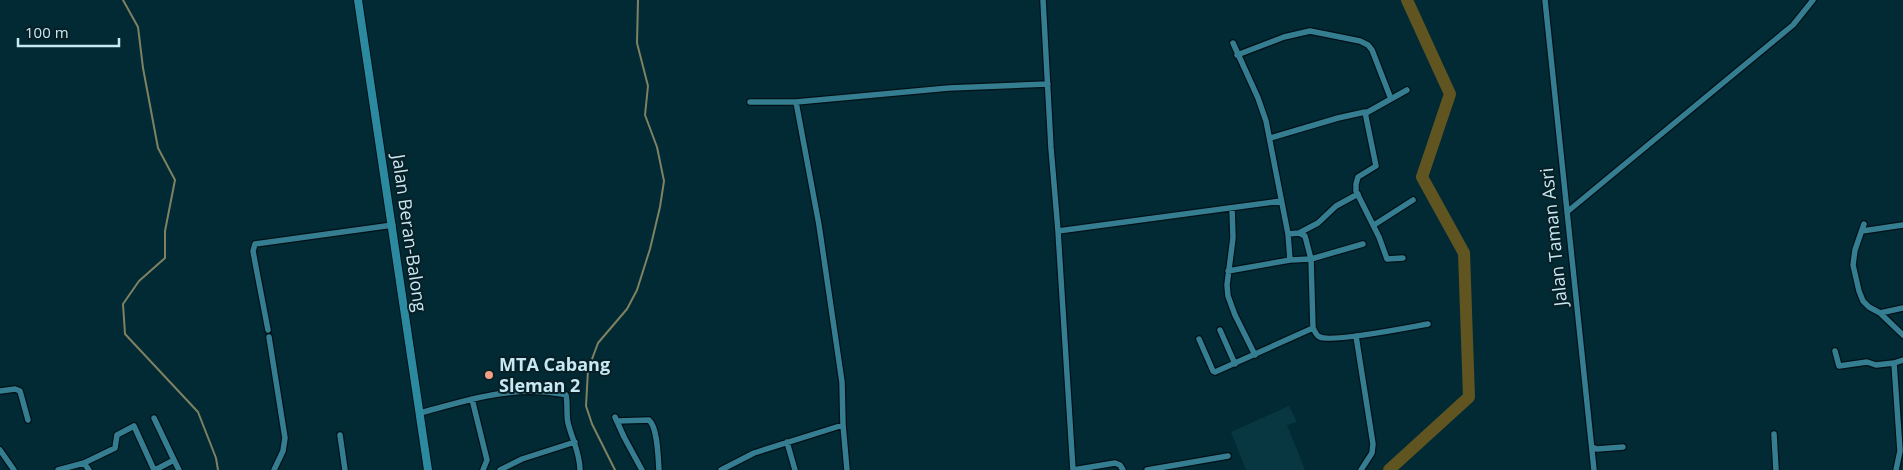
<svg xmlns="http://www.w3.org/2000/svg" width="1903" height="470" viewBox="0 0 1903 470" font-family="'Open Sans',sans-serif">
<rect width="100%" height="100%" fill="#012a34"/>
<!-- built -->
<path fill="#083742" d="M1289 406 1297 422 1287 425 1305 470H1246L1231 432Z"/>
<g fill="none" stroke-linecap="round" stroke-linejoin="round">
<!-- stream -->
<path stroke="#7f8160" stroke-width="2" d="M123 0 138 27 143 68 158 148 175 180 165 231V258L139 281 123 304 125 334 198 412 216 458 218 470
M615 470 592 424 586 406 588 370 598 343 627 309 637 290 650 249 660 207 664 181 657 147 645 115 648 86 637 43 638 0"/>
<!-- river -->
<path stroke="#605521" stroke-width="12" d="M1389 470 1469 397 1464 253 1422 177 1450 94 1407 0"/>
<!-- street casing -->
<g stroke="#001117" stroke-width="8">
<path id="street" d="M1043 0 1051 148 1058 231 1073 470
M1545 0 1594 470
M1237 55 1284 37 1310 31 1360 41 1368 45 1372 50 1391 99
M750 102H796L949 88 1048 84
M796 102 819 225 842 382 843 425 847 470
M1366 113 1407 90
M1270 138 1338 118 1365 112 1376 166 1358 177 1356 184V191L1379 237 1387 259 1403 258
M1232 208 1233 238 1227 285 1228 296 1235 315 1255 355
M1567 212 1793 25 1813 0
M1864 224 1855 250 1853 265 1859 291 1863 301 1869 307 1880 313 1903 335
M1374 225 1413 200
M1058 231 1281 201
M1862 231 1903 225
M1299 233 1318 223 1336 206 1358 194
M1288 234 1290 260
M1363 244 1311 259 1313 328C1315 331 1316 336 1320 337 1331 343 1411 327 1428 324
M1228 271 1290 260 1311 259 1305 236 1299 233 1288 234 1266 121 1258 98 1233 43
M1880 313 1903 308
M268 330 255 262 253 251 255 244 393 225
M1220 330 1235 364
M1356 336 1373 444 1372 453 1361 470
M269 337 285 438 283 451 274 470
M1199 339 1213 371 1215 372 1313 328
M1835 351 1839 366 1867 362 1876 365 1894 363
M0 391 15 389 20 391 28 420
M472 399 487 460 483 470
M420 413C468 400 512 385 562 394L566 395C568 404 566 414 568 423 572 439 580 453 580 470
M615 417 624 437 642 470
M154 418 174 460 155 470
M617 421 649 420C658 428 658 458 659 470
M1774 434 1776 470
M340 435 345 470
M787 442 795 470
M1592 447 1597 449 1623 447
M0 450 14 470
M174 460 179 470
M84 463 115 448 117 435 134 426 154 470
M58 470 84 463 89 470
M500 470 522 459 575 442
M721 470 754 453 843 425
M1073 470 1115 463 1120 465 1123 470
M1147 470 1228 456
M1896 470 1900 451 1894 363 1903 360"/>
</g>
<!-- secondary casing -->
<g stroke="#001117" stroke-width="10">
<path id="secondary" d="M358 0 428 470"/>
</g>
<!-- street -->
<use href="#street" stroke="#357e91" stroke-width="5.5"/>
<!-- secondary -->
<use href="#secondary" stroke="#2b8aa0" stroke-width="8"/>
</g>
<!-- markers -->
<circle fill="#f39f85" stroke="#081f25" stroke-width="2" cx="489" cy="375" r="5"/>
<g text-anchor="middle" stroke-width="4" stroke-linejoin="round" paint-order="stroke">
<!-- street labels -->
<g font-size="18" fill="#c7e9f4" stroke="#081f25">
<text transform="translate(409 233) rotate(82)" y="6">Jalan Beran-Balong</text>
<text transform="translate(1554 237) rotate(-96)" y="6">Jalan Taman Asri</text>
</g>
<!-- poi labels -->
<g font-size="18" font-weight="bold" fill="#c7e9f4" stroke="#081f25" text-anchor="start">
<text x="499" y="371">MTA Cabang<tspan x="499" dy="21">Sleman 2</tspan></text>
</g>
</g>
<!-- scale -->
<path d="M18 38v8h101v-8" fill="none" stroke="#c7e9f4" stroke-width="2.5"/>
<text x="25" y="38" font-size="15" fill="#c7e9f4" stroke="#081f25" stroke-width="4" paint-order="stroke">100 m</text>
</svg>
